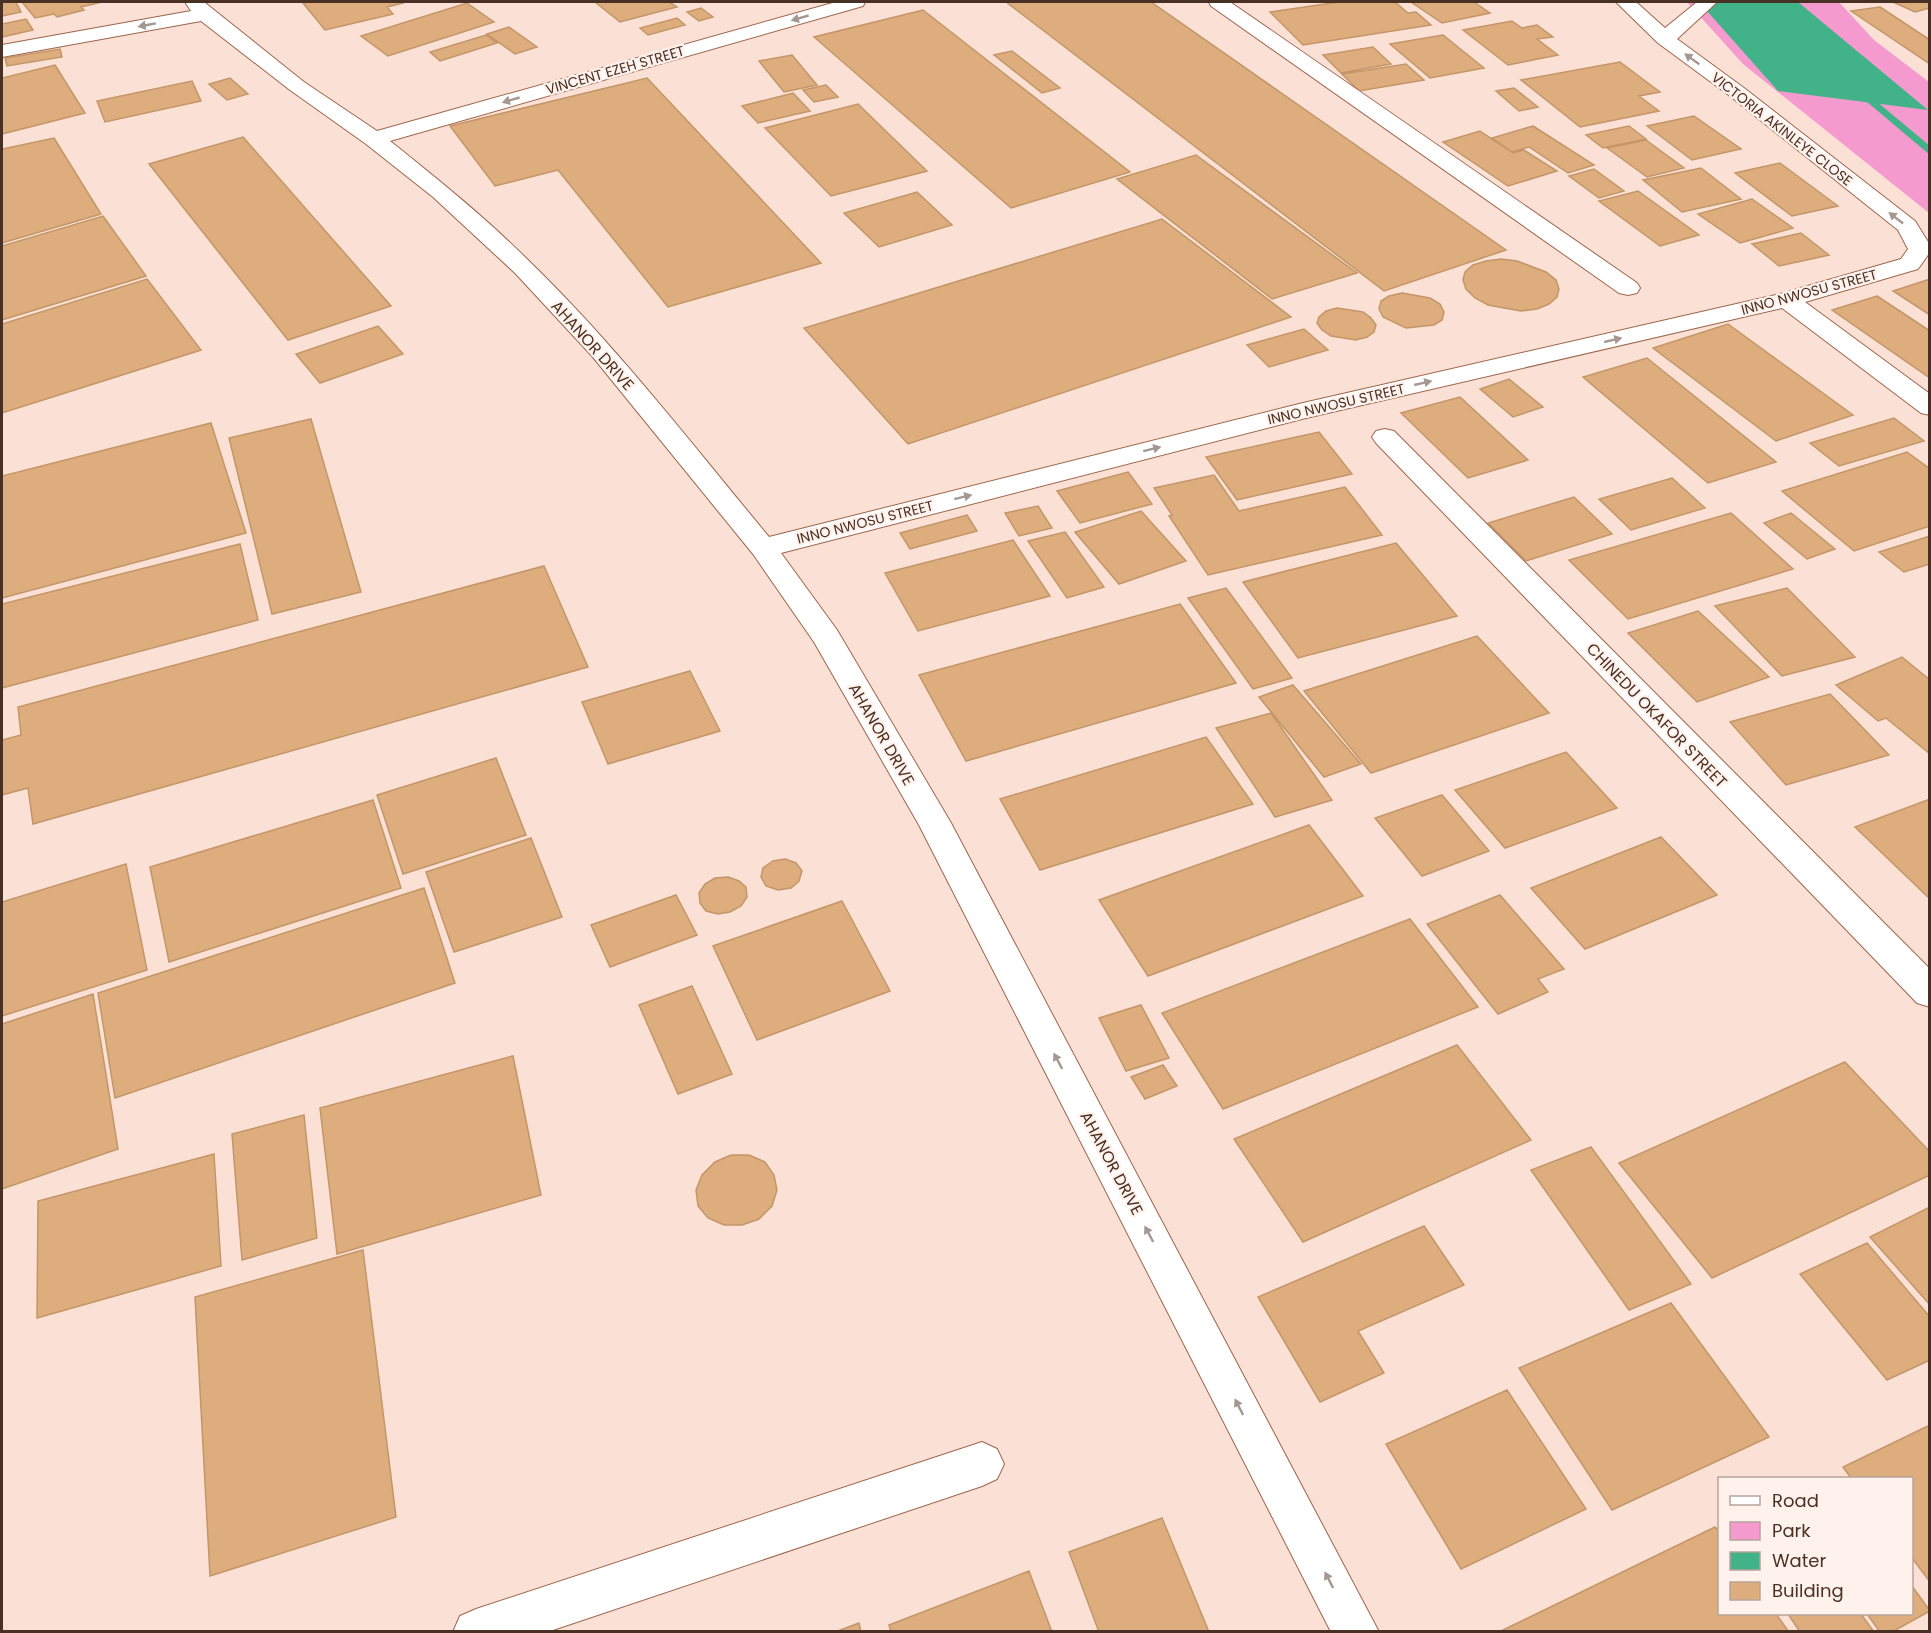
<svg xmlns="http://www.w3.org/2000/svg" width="1931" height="1633" viewBox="0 0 1931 1633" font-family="Poppins,sans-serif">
<rect width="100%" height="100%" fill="#fbe1d5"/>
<!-- green -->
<path fill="#f59ace" d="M1687 2H1839L1874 40 1929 82V213L1743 64Z"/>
<!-- water -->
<path fill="#42b288" d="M1699 2H1798L1928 110 1778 91Z"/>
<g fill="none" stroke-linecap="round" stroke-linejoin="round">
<!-- stream -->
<path fill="#42b288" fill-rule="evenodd" d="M1858 86 1930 146V155L1854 91 1853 89Z"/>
</g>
<!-- building -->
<path fill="#ddad7e" stroke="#c49567" stroke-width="1.5" d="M2 2H16L21 12 2 16Z
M22 2H102L81 7 84 10 57 17 54 14 35 18Z
M311 2H402L403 3 387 7 393 14 325 30 303 3Z
M595 2H669L677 7 620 22Z
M1006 2H1151L1506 250 1384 291Z
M1339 2H1395L1408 13 1416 12 1431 25 1303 45 1270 12Z
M1411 2H1474L1490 13 1442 23Z
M1893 2H1930V8L1915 12Z
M467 3 494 22 388 56 361 36Z
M1880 7 1930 40V64L1851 11Z
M701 8 713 17 699 21 687 12Z
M923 10 1130 172 1011 208 814 37Z
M677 18 685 25 648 35 640 28Z
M26 19 33 30 2 37V24Z
M1512 21 1522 28 1537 25 1553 37 1537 39 1558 55 1508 65 1463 30Z
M509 27 537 47 515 54 487 34Z
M486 35 497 43 440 61 430 52Z
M1443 35 1484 68 1430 78 1390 44Z
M1373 47 1391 64 1341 73 1323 55Z
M60 49 62 57 7 66 5 58Z
M1012 51 1060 88 1042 93 994 55Z
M792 55 817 85 784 92 759 61Z
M1620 62 1660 92 1639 96 1659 111 1580 127 1521 80Z
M1406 64 1424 80 1359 91 1342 74Z
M55 65 85 113 2 134V78Z
M230 78 248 94 227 100 209 84Z
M647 78 821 263 668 307 558 170 495 186 450 126Z
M192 81 201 101 105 122 97 101Z
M826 85 838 97 814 102 803 90Z
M1514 88 1538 107 1519 111 1496 91Z
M793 93 810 111 758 123 742 106Z
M858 104 927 171 831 196 765 128Z
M1694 116 1741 149 1692 160 1647 126Z
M1533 126 1594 165 1568 173 1529 147 1512 152 1492 138Z
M1629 126 1646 139 1603 148 1586 135Z
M1480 131 1513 153 1524 150 1557 171 1508 186 1443 142Z
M243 137 391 306 288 340 149 164Z
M54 138 101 214 2 243V149Z
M1646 140 1684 168 1647 177 1607 148Z
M1196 155 1357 273 1272 299 1117 179Z
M1780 163 1838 206 1792 216 1735 173Z
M1701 168 1741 199 1682 212 1643 180Z
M1594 169 1624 191 1599 198 1569 176Z
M1638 191 1699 235 1660 246 1599 201Z
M917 192 952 225 879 247 844 213Z
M1752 199 1793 228 1740 243 1698 214Z
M103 216 146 276 2 320V246Z
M1162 219 1291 317 908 444 804 328Z
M1801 233 1829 255 1779 266 1752 244Z
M1501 259 1517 261 1546 272 1556 280 1559 289 1557 297 1549 304 1537 309 1521 311 1488 305 1475 298 1466 289 1463 280 1465 272 1473 265 1486 261Z
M147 279 201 350 2 413V324Z
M1930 279V315L1893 291Z
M1402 293 1430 298 1440 304 1444 312 1442 320 1434 325 1406 328 1383 317 1379 309 1381 301 1389 296Z
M1877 296 1930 331V378L1832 310Z
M1337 308 1363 312 1371 318 1376 325 1374 332 1367 337 1356 340 1331 336 1322 330 1317 323 1319 317 1326 311Z
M1728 324 1853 415 1776 441 1653 348Z
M378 326 403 354 320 383 296 354Z
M1304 329 1328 350 1269 367 1247 345Z
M1647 358 1776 462 1708 483 1583 377Z
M1509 379 1543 407 1513 417 1480 389Z
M1460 397 1528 460 1468 478 1401 413Z
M1894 418 1924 441 1839 466 1810 443Z
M311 419 361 592 272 614 229 438Z
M211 423 246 533 2 598V476Z
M1319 432 1352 474 1237 500 1206 457Z
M1907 452 1930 469V526L1854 551 1782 491Z
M1128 472 1152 504 1080 523 1057 491Z
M1214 475 1239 511 1345 487 1382 535 1208 575 1169 516 1172 515 1154 488Z
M1672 478 1705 508 1631 530 1599 499Z
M1574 497 1612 534 1526 561 1488 523Z
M1038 506 1052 528 1019 536 1005 513Z
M1141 511 1186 561 1119 584 1075 532Z
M1731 513 1793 569 1628 619 1569 560Z
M1791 513 1835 549 1807 559 1764 523Z
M967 515 977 531 910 549 900 533Z
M1065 532 1104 587 1067 598 1028 541Z
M1930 536V564L1904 572 1879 552Z
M1013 540 1050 596 918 631 885 573Z
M1396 543 1457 616 1298 658 1243 582Z
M240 544 258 620 2 688V604Z
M544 566 588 667 33 824 28 788 2 795V740L21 735 18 707Z
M1226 588 1292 678 1253 689 1188 598Z
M1787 588 1855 657 1782 676 1715 606Z
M1180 604 1236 683 966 761 919 675Z
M1698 611 1769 677 1697 702 1628 633Z
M1477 636 1549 713 1371 773 1304 691Z
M1902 657 1930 680V754L1886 718 1878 721 1836 685Z
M690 671 720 731 608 764 582 702Z
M1293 685 1361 764 1324 777 1259 697Z
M1830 694 1889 755 1786 785 1730 722Z
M1271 713 1332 800 1275 817 1216 728Z
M1206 737 1253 804 1040 870 1000 799Z
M1566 752 1617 808 1505 848 1455 790Z
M496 758 526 835 403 874 377 795Z
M1442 795 1489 851 1422 876 1375 818Z
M1930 799V899L1855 827Z
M373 800 401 888 169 962 150 867Z
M1309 825 1363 896 1148 976 1099 900Z
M1661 837 1717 895 1585 949 1531 888Z
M531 838 562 917 454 952 426 872Z
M785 859 796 863 802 871 799 881 791 888 778 890 766 886 761 877 763 868 773 861Z
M126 864 147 970 2 1016V902Z
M728 877 739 881 746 887 747 897 741 906 730 912 718 914 706 911 700 903 699 893 705 884 715 878Z
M424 888 455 983 115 1098 98 993Z
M676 895 697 935 610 967 591 925Z
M1500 895 1564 969 1538 979 1548 992 1498 1014 1427 924Z
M842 901 890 991 757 1040 713 946Z
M1410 919 1478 1007 1223 1109 1162 1013Z
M692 986 732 1074 678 1094 639 1005Z
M93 994 118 1149 2 1189V1024Z
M1141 1005 1169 1058 1126 1071 1099 1018Z
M1457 1045 1531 1140 1303 1242 1234 1139Z
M513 1056 541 1195 337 1254 320 1108Z
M1845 1062 1930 1152V1175L1712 1278 1619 1163Z
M1163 1065 1177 1086 1145 1099 1131 1077Z
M304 1115 317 1238 242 1260 232 1134Z
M1591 1147 1691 1284 1629 1310 1531 1170Z
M214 1154 221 1266 37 1318 38 1201Z
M731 1155H749L765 1162 774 1175 777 1190 772 1206 759 1219 742 1225H724L708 1218 698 1206 696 1190 702 1175 715 1162Z
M1930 1207V1305L1870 1237Z
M1424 1226 1464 1285 1358 1331 1384 1373 1320 1402 1258 1297Z
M1867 1243 1930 1317V1360L1887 1380 1800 1274Z
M363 1250 396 1517 210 1576 195 1297Z
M1671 1303 1769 1437 1612 1510 1519 1368Z
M1507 1390 1586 1509 1461 1569 1386 1444Z
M1930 1425V1582L1912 1558V1478H1851L1843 1467Z
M1162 1518 1209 1632H1099L1069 1552Z
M1715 1527 1720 1533V1614H1776L1789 1632H1499Z
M1029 1571 1052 1632H891L889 1625Z
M1912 1586 1930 1611 1892 1632H1880L1867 1614H1912Z
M1788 1614H1861L1874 1632H1800Z
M859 1623 861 1632H835Z"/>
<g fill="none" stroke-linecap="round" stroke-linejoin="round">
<!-- minor casing -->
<g stroke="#9f654b" stroke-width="2">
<path id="minor" d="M185 2H204L304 82 377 131 836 2H865L863 6 390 141C439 180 487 219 531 263 618 348 692 444 769 537L1303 403 1780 294 1901 259 1908 249 1898 230 1730 96 1658 43 1616 2H1636L1665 28 1697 2H1717L1677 39 1744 88 1915 221 1930 245V252L1918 269 1805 302 1930 394V415L1921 413 1782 308 1306 418 781 553 837 630 951 823 1379 1632H1331L919 825 814 642 753 554 592 356 515 273 433 197 366 144 290 90 201 21 2 57V45L191 11Z
M1209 2H1230L1637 283 1640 288 1637 293 1628 295 1619 293 1211 6Z
M1385 429 1394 431 1930 969V1007L1917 1003 1376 443 1372 437 1376 431Z
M982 1442 997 1449 1004 1464 997 1479 982 1486 547 1632H453L460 1616 476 1609Z"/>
</g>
<!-- minor -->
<use href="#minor" fill="#fff" fill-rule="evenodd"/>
</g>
<!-- one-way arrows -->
<defs><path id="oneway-solid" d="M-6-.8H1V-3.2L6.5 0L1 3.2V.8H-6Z" transform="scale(1.5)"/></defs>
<g fill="#a49892">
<use href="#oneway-solid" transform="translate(800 18) rotate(164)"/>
<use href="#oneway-solid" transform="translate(147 25) rotate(170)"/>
<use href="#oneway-solid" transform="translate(1692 59) rotate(-144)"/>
<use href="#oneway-solid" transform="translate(511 100) rotate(164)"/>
<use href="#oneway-solid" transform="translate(1896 218) rotate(-142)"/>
<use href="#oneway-solid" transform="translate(1613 340) rotate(-13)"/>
<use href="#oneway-solid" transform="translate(1423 383) rotate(-13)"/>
<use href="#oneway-solid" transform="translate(1152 449) rotate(-14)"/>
<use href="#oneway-solid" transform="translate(963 497) rotate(-14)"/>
<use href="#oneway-solid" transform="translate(1058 1061) rotate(-118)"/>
<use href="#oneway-solid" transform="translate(1149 1234) rotate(-118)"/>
<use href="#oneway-solid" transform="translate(1239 1407) rotate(-117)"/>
<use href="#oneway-solid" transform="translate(1329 1580) rotate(-117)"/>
</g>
<g text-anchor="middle" stroke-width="4.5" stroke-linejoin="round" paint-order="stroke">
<!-- far-street labels -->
<g font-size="14" fill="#493024" stroke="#fff1eb">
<text transform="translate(615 70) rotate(-16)" y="5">VINCENT EZEH STREET</text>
<text transform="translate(1782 129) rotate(38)" y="5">VICTORIA AKINLEYE CLOSE</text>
<text transform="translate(1809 292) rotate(-15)" y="5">INNO NWOSU STREET</text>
<text transform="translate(1336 404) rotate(-13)" y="5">INNO NWOSU STREET</text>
<text transform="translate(865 522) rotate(-14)" y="5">INNO NWOSU STREET</text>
</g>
<!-- street labels -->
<g font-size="16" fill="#493024" stroke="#fff1eb">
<text transform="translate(593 345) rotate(48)" y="6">AHANOR DRIVE</text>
<text transform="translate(1657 715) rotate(46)" y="6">CHINEDU OKAFOR STREET</text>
<text transform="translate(882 734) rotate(60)" y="6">AHANOR DRIVE</text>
<text transform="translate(1112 1163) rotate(62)" y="6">AHANOR DRIVE</text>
</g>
</g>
<!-- border -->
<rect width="1931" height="1633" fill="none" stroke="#493024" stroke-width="6"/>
<!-- legend -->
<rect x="1718" y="1477" width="195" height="138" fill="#fff1eb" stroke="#b6a49b" stroke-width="1.5"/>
<rect x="1730" y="1496" width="30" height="9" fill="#ffffff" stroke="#b6a49b" stroke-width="1.5"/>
<text x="1772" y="1507" font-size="18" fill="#493024">Road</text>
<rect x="1730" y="1522" width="30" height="18" fill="#f59ace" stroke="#b6a49b" stroke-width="1.5"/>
<text x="1772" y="1537" font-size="18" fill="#493024">Park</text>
<rect x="1730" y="1552" width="30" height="18" fill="#42b288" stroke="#b6a49b" stroke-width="1.5"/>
<text x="1772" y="1567" font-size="18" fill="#493024">Water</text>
<rect x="1730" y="1582" width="30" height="18" fill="#ddad7e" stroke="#b6a49b" stroke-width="1.5"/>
<text x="1772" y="1597" font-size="18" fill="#493024">Building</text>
</svg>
